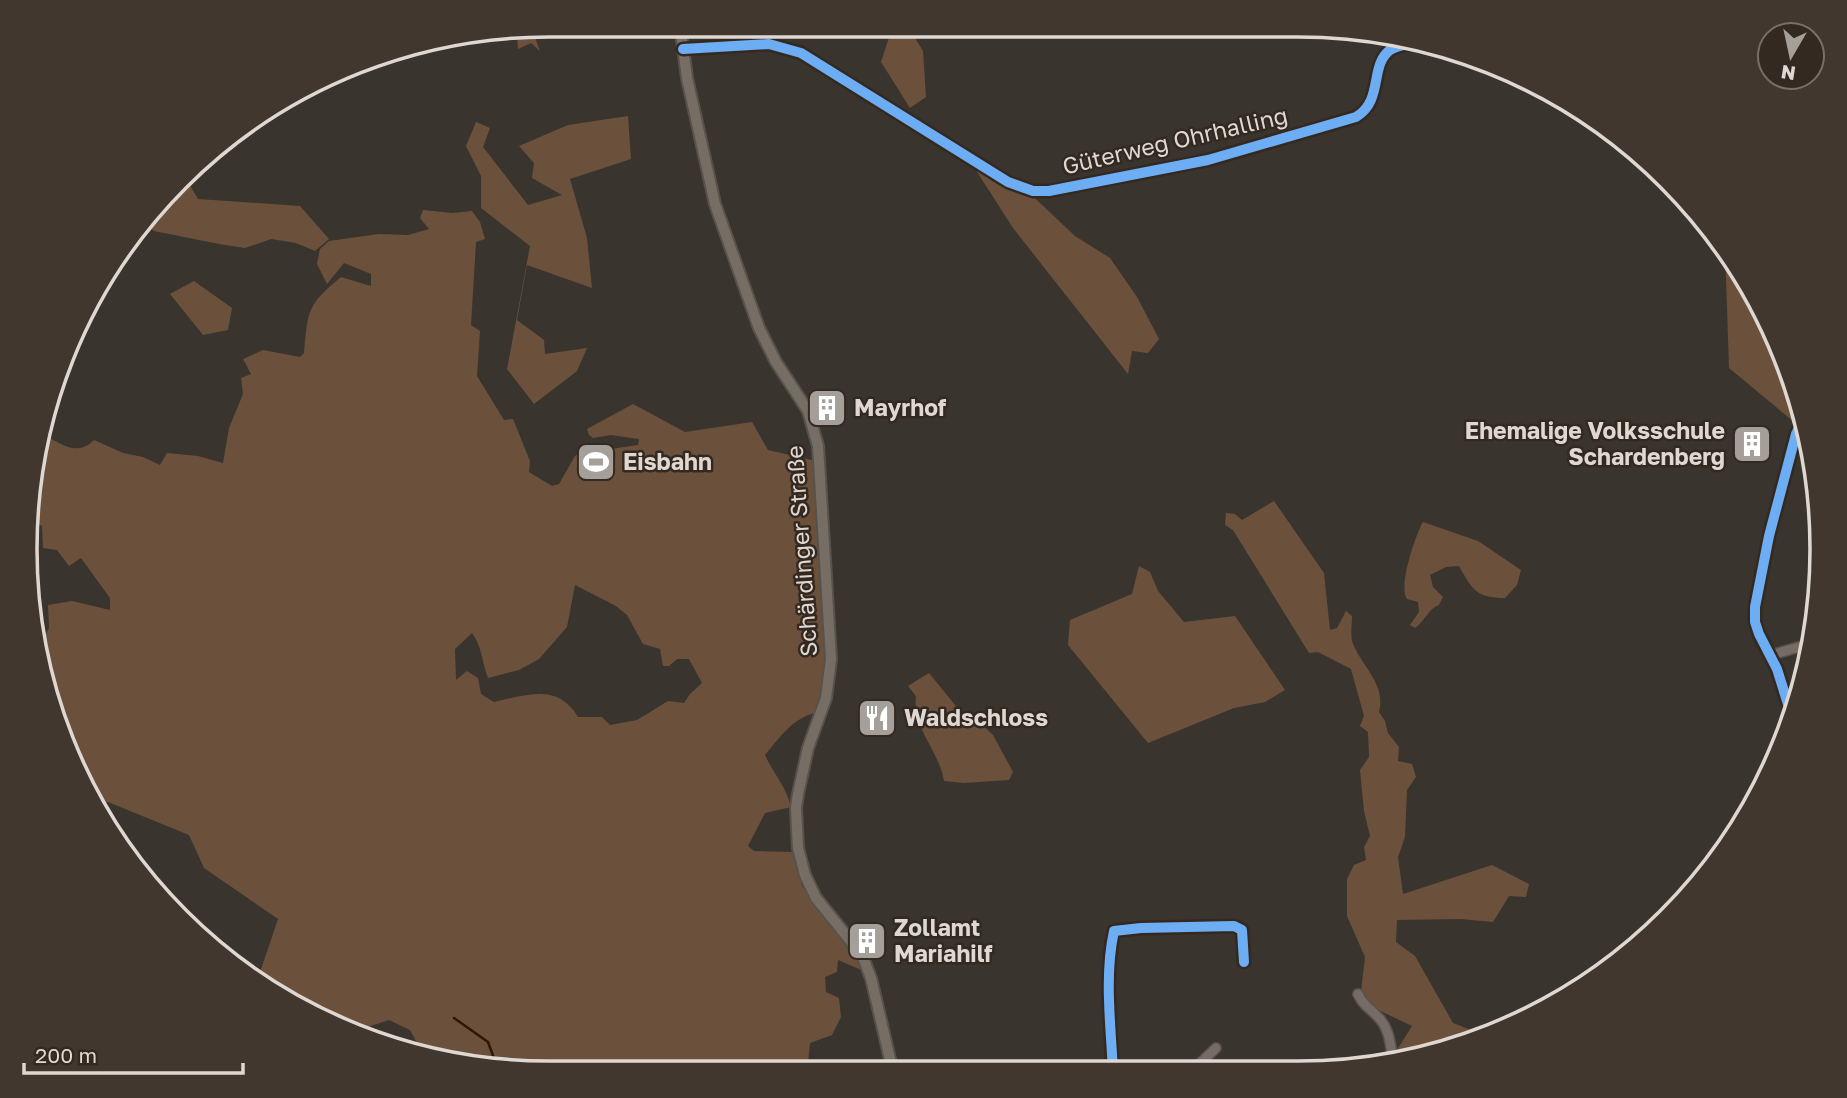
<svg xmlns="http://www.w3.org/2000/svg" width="1847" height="1098" viewBox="0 0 1847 1098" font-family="'Golos Text',sans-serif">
<rect width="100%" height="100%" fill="#3a342e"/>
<!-- green -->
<path fill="#5b432f" d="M600 447 602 477 592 478 590 448Z"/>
<!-- forest -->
<path fill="#6b513c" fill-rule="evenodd" d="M893 25H907L923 51 926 97 910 108 881 62Z
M1050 25H1102L1060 35Z
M531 27 540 51 531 43 518 49 517 37 512 31Z
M628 116 631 159 570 179 587 238 592 288 527 265 517 320 544 340 545 354 587 348 577 371 534 404 507 369 530 246 481 208V176L466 146 476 122 490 128 483 147 528 205 562 195 532 178 534 163 519 146 568 125Z
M972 164 1022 186 1075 236 1110 258 1137 297 1159 339 1148 353 1132 351 1128 374 1013 228Z
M185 177 198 199 300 206 329 239 315 251 296 243 271 239 245 248 219 244 154 231 142 221Z
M423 210 452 213 472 211 480 222 485 239 476 242 471 325 480 331 477 376 504 420 513 419 530 461 529 472 552 486 559 484 575 456 587 447 591 479H603L602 458 604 450 638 445 639 439 611 435 593 438 589 435 587 429 633 404 685 432 752 422 768 450 816 461 827 681 814 713C791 720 780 737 765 755 773 773 787 788 791 807L765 813 748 846 754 851 795 852 802 886 833 923 864 971 838 960 837 972 825 977 826 992 839 998 841 1017 832 1035 810 1043 807 1072H514L423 1054 410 1030 389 1020 352 1032 256 984 278 919 204 868 189 835 108 802 98 804 52 717 40 645 49 628 48 605 72 601 110 610V598L81 558 69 566 57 550 43 548 42 526 29 519 43 434C60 444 78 457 94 440L123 453 143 457 160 465 167 453 198 456 223 463 229 428 243 394 241 378 251 374 243 359 263 350 300 357 304 353C308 310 307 305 341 277L371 286V274L344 263 327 284 317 264 320 249 329 241 379 234 408 235 429 229 420 218ZM575 585 616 606 627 615 643 644 660 649 663 666H669L677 659H689L702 683 690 694 684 703 668 701 637 720 610 725 602 717H578C558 683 526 695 494 702L481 694 478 678 467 671 456 680 455 649 472 633C482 646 482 663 488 678L519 670 539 659 567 627Z
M1725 247 1734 258 1783 349 1803 415 1794 422 1729 368Z
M194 281 232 308 228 330 203 335 170 294Z
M1274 501 1324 573 1330 630 1337 628 1346 611 1352 616C1352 624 1350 636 1353 644 1363 668 1386 684 1379 712L1385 721 1388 733 1399 747 1398 761 1412 764 1416 777 1407 790 1405 837 1398 857 1403 894 1492 865 1529 884 1526 897 1509 896 1493 922 1461 919 1397 920 1396 942 1415 956 1453 1023 1481 1034 1482 1039 1466 1046 1397 1060 1395 1053 1412 1026 1372 1007 1361 991 1365 957 1347 916V879L1354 865 1366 860 1364 847 1370 836 1364 811 1360 770 1369 757 1368 732 1360 726 1364 716 1351 669 1318 652 1309 653 1233 530 1225 525 1226 513 1235 514 1242 520Z
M1423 522 1478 541 1521 570 1517 585 1505 598C1476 598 1472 589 1459 566L1446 567 1430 575 1433 587 1443 597 1439 605C1428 609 1425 621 1415 628L1410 625 1419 612 1418 602 1407 599C1398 587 1415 536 1423 522Z
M1139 566 1150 572 1158 591 1184 622 1235 616 1285 690 1265 702 1234 708 1148 743 1068 645 1070 620 1132 594Z
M929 673 968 721 974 717 993 735 1013 772 1009 780 964 783 944 781C939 750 912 728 916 696L908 686Z"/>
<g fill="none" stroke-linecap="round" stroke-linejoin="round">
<!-- stream -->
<path stroke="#2e1704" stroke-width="2.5" d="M454 1018 488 1042 498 1069"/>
<!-- minor casing -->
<g stroke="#57524c" stroke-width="12">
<path id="minor" d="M683 49 769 44 801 53 1008 182 1033 191H1049L1208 160 1356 117C1384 100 1369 66 1390 50 1398 45 1408 44 1417 43
M1771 655 1813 643
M1792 717 1777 669 1759 634 1755 622V607L1769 536 1796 434 1804 418
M1358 994C1364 1007 1368 1006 1377 1016 1390 1028 1390 1044 1393 1060
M1113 1072C1111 1027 1104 976 1114 931L1141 928 1234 926 1242 930 1244 962
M1191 1072 1216 1048"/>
</g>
<!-- major casing -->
<g stroke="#57524c" stroke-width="14">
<path id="major" d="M680 25 687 78 715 204 759 328 776 362 808 411 818 446 831 659 826 698 808 748 798 794 796 808 798 848 805 875 816 898 862 955 871 978 893 1072"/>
</g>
<!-- minor -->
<use href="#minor" stroke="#766c65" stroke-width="9"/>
<!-- major -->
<use href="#major" stroke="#766e65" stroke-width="10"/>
<!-- cycleway casing -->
<g stroke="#342920" stroke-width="15">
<path id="cycleway" d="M683 49 769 44 801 53 1008 182 1033 191H1049L1208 160 1356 117C1384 100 1369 66 1390 50 1398 45 1408 44 1417 43
M1792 717 1777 669 1759 634 1755 622V607L1769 536 1796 434 1804 418
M1113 1072C1111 1027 1104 976 1114 931L1141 928 1234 926 1242 930 1244 962"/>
</g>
<!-- cycleway -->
<use href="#cycleway" stroke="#6dadf4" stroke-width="10"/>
</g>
<!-- icons -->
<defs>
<g id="building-square" transform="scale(2.0125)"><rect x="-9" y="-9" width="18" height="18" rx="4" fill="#a59f99" stroke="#342920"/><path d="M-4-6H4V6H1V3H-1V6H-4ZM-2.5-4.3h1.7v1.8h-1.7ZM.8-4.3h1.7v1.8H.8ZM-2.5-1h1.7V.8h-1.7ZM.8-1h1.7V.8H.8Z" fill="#fff"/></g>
<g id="stadium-square" transform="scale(2.0125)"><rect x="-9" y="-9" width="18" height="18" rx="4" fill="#a59f99" stroke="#342920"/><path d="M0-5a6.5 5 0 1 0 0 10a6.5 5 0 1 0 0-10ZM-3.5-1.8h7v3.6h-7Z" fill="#fff"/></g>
<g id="restaurant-square" transform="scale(2.0125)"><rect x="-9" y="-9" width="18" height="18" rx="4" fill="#a59f99" stroke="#342920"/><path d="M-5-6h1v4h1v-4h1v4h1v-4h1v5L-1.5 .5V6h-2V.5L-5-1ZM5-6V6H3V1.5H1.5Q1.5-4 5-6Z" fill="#fff"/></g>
</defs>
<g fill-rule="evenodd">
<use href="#building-square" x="827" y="408"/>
<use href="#building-square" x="1752" y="444"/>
<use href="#stadium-square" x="596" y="462"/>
<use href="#restaurant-square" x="877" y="718"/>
<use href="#building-square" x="867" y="941"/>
</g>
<g text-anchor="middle" stroke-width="5" stroke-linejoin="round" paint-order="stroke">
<!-- street labels -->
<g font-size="23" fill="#dfd8d2" stroke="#342920">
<text transform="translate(1175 141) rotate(-13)" y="8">Güterweg Ohrhalling</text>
<text transform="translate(802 551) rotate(-94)" y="8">Schärdinger Straße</text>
</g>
<!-- poi labels -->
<g font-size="23" font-weight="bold" fill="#dfd8d2" stroke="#342920" text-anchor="start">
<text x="854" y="416">Mayrhof</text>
<text x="1725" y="439" text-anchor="end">Ehemalige Volksschule<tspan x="1725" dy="26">Schardenberg</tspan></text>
<text x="623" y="470">Eisbahn</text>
<text x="904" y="726">Waldschloss</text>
<text x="894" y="936">Zollamt<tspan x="894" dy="26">Mariahilf</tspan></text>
</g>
</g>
<!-- crop -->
<path d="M0 0H1847V1098H0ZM549 37H1298A512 512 0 0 1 1810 549V549A512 512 0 0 1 1298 1061H549A512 512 0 0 1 37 549V549A512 512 0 0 1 549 37Z" fill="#42372e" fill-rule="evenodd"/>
<path fill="none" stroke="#dfd8d2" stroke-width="3.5" d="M549 37H1298A512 512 0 0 1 1810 549V549A512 512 0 0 1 1298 1061H549A512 512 0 0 1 37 549V549A512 512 0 0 1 549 37Z"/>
<!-- north arrow -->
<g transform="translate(1791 56) rotate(189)"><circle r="33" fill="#342920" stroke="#786f67" stroke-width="2"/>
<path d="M0-5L12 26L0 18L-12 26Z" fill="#a59f99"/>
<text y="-10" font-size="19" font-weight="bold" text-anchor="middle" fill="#dfd8d2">N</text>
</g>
<!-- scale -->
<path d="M24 1063v10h219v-10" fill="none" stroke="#dfd8d2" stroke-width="3.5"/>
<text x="35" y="1063" font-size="21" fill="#dfd8d2" stroke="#342920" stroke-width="5" paint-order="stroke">200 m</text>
</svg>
